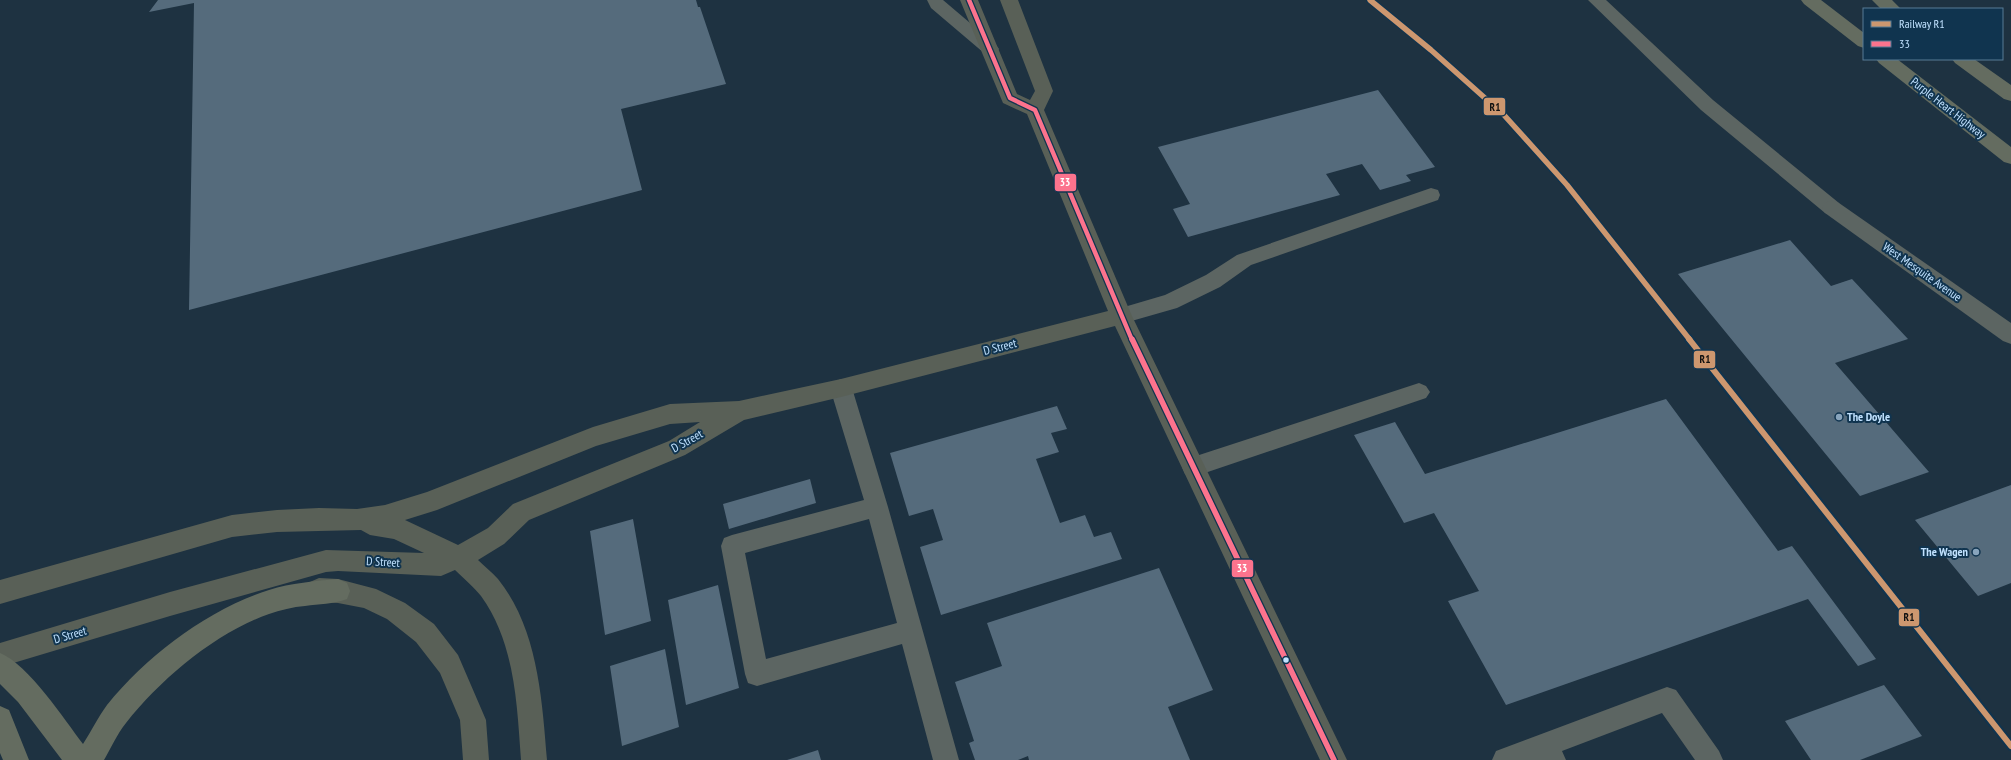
<svg xmlns="http://www.w3.org/2000/svg" width="2011" height="760" viewBox="0 0 2011 760" font-family="'PT Sans Narrow',sans-serif">
<rect width="100%" height="100%" fill="#1e3241"/>
<!-- building -->
<path fill="#556b7c" d="M158 0H696L698 7H700L726 84 621 109 642 190 189 310 194 3 149 12Z
M1378 90 1435 167 1406 175 1411 181 1380 190 1362 164 1326 174 1340 195 1188 237 1173 209 1190 204 1158 147Z
M1790 240 1831 286 1852 279 1908 339 1835 363 1929 472 1860 496 1678 274Z
M1666 399 1778 551 1792 546 1876 659 1858 666 1808 599 1506 705 1448 601 1479 591 1434 513 1404 523 1354 435 1395 422 1425 474Z
M1057 406 1067 429 1051 433 1059 452 1036 459 1060 523 1085 515 1094 537 1111 532 1122 559 941 615 920 547 943 540 933 509 909 516 890 453Z
M810 479 816 503 729 529 723 504Z
M2011 485V583L1978 596 1915 520Z
M633 519 651 621 605 635 590 531Z
M1159 568 1213 690 1168 707 1190 760H1029L1028 756 1018 760H975L969 743 974 741 955 682 1002 666 987 623Z
M718 585 739 688 686 705 668 600Z
M665 649 679 727 622 746 610 666Z
M1884 685 1922 736 1860 760H1811L1785 721Z
M818 750 821 760H787Z"/>
<g fill="none" stroke-linecap="round" stroke-linejoin="round">
<!-- lane -->
<path fill="#5c6562" fill-rule="evenodd" d="M927 0H943L996 45 999 49 996 53 990 55 984 53 931 8Z
M1588 0H1606L1713 100 1839 203 1841 208 1839 213 1832 215 1825 213 1701 110Z
M1431 188 1438 190 1440 195 1438 200 1251 265 1220 287 1177 308 1121 324 1114 322 1111 316 1114 310 1165 295 1206 275 1237 255Z
M841 379 848 382 852 388 888 507 959 760H933L902 644 757 686 748 683 745 674 721 546 724 538 732 535 864 500 830 388 834 382ZM869 519 897 623 766 659 745 553Z
M1419 383 1426 386 1430 392 1426 398 1193 477 1185 474 1182 467 1185 460 1193 457Z
M1667 687 1676 690 1719 751 1723 760H1695L1662 713 1562 751 1566 760H1492L1496 751Z"/>
<!-- street -->
<path fill="#5c6562" fill-rule="evenodd" d="M1832 200 1839 203 2011 323V344L2003 341 1825 213 1822 208 1825 203Z"/>
<!-- secondary -->
<path fill="#596057" fill-rule="evenodd" d="M960 0H978L1017 94 1030 100 1035 91 1000 0H1018L1053 91 1044 110 1132 316 1347 760H1320L1115 326 841 397 744 420 685 455 529 520 504 544 478 560C484 566 492 572 498 579 538 629 542 699 547 760H521C517 704 515 643 481 596 474 587 464 579 455 570L441 576 338 571 326 572 170 616 0 667V643L170 592 326 550 424 553 394 539 370 535 361 530 277 532 232 537 0 604V580L232 515 277 510 319 508 357 509 385 505 427 492 593 427 670 404 739 401 841 379 1108 311 1027 114 1003 103ZM700 422 669 441 513 504 488 528 458 545 405 520 437 510 596 446 670 424Z
M319 578 338 579 376 589 405 603 434 624 458 655 486 720 489 760H463L460 720 440 673 416 642 387 619 364 608 338 603 319 602 310 598 307 590 310 582Z"/>
<!-- highway -->
<path fill="#646c60" fill-rule="evenodd" d="M1801 0H1821L1864 33V48L1858 46 1804 4Z
M1872 0H1892L1901 9H1881Z
M1876 59H1897L2011 147V164L2004 162 1879 63Z
M1952 59H1974L2011 85V101L2004 99 1955 63Z
M338 579 347 583 350 591 347 599C333 604 319 604 305 606 293 607 280 610 269 614 215 633 161 679 126 723 117 734 111 748 104 760H62L18 702 0 684V653C29 665 64 719 83 744 91 732 98 717 107 705 148 655 207 610 269 590 291 583 315 581 338 579Z
M0 706 9 710 29 760H3L0 753Z"/>
<!-- bus-1-far1 casing -->
<g stroke="#10344f" stroke-width="7">
<path id="bus-1-far1" d="M969 0 1010 98 1035 110 1132 340"/>
</g>
<!-- bus-1 casing -->
<g stroke="#10344f" stroke-width="8">
<path id="bus-1" d="M1132 339 1334 760"/>
</g>
<!-- bus-1-far1 -->
<use href="#bus-1-far1" stroke="#fc738d" stroke-width="4.5"/>
<!-- bus-1 -->
<use href="#bus-1" stroke="#fc738d" stroke-width="5.5"/>
<!-- rail-1-far1 casing -->
<g stroke="#10344f" stroke-width="8">
<path id="rail-1-far1" d="M1370 0 1431 50 1504 115 1567 185 1690 340"/>
</g>
<!-- rail-1 casing -->
<g stroke="#10344f" stroke-width="10">
<path id="rail-1" d="M1689 339 2011 746"/>
</g>
<!-- rail-1-far1 -->
<use href="#rail-1-far1" stroke="#cd976f" stroke-width="5.5"/>
<!-- rail-1 -->
<use href="#rail-1" stroke="#cd976f" stroke-width="6"/>
</g>
<!-- markers -->
<g fill="#88a4bc" stroke="#10344f" stroke-width="1.5">
<circle cx="1839" cy="417" r="4"/>
<circle cx="1976" cy="552" r="4"/>
</g>
<circle fill="#c1e2ff" stroke="#10344f" stroke-width="1.5" cx="1286" cy="660" r="3.5"/>
<g text-anchor="middle" stroke-width="4" stroke-linejoin="round" paint-order="stroke">
<!-- street labels -->
<g font-size="12" fill="#c1e2ff" stroke="#10344f">
<text transform="translate(1948 108) rotate(38)" y="4">Purple Heart Highway</text>
<text transform="translate(1922 272) rotate(35)" y="4">West Mesquite Avenue</text>
<text transform="translate(1000 347) rotate(-14)" y="4">D Street</text>
<text transform="translate(687 441) rotate(-29)" y="4">D Street</text>
<text transform="translate(383 562) rotate(3)" y="4">D Street</text>
<text transform="translate(70 635) rotate(-16)" y="4">D Street</text>
</g>
<!-- poi labels -->
<g font-size="12" font-weight="bold" fill="#c1e2ff" stroke="#10344f" text-anchor="start">
<text x="1847" y="421">The Doyle</text>
<text x="1968" y="556" text-anchor="end">The Wagen</text>
</g>
</g>
<g stroke="#10344f" stroke-width="1.5">
<rect x="1483" y="97" width="23" height="19" rx="4" fill="#cd976f"/>
<rect x="1054" y="173" width="23" height="19" rx="4" fill="#fc738d"/>
<rect x="1693" y="350" width="23" height="19" rx="4" fill="#cd976f"/>
<rect x="1231" y="559" width="23" height="19" rx="4" fill="#fc738d"/>
<rect x="1898" y="608" width="22" height="19" rx="4" fill="#cd976f"/>
</g>
<g font-size="11" text-anchor="middle" font-weight="bold" fill="#fff">
<text x="1065" y="186">33</text>
<text x="1242" y="572">33</text>
</g>
<g font-size="11" text-anchor="middle" font-weight="bold" fill="#111">
<text x="1495" y="111">R1</text>
<text x="1705" y="363">R1</text>
<text x="1909" y="621">R1</text>
</g>
<!-- legend -->
<rect x="1863" y="8" width="140" height="52" fill="#10344f" stroke="#577a95"/>
<rect x="1871" y="21" width="20" height="6" fill="#cd976f" stroke="#577a95"/>
<text x="1899" y="28" font-size="12" fill="#c1e2ff">Railway R1</text>
<rect x="1871" y="41" width="20" height="6" fill="#fc738d" stroke="#577a95"/>
<text x="1899" y="48" font-size="12" fill="#c1e2ff">33</text>
</svg>
